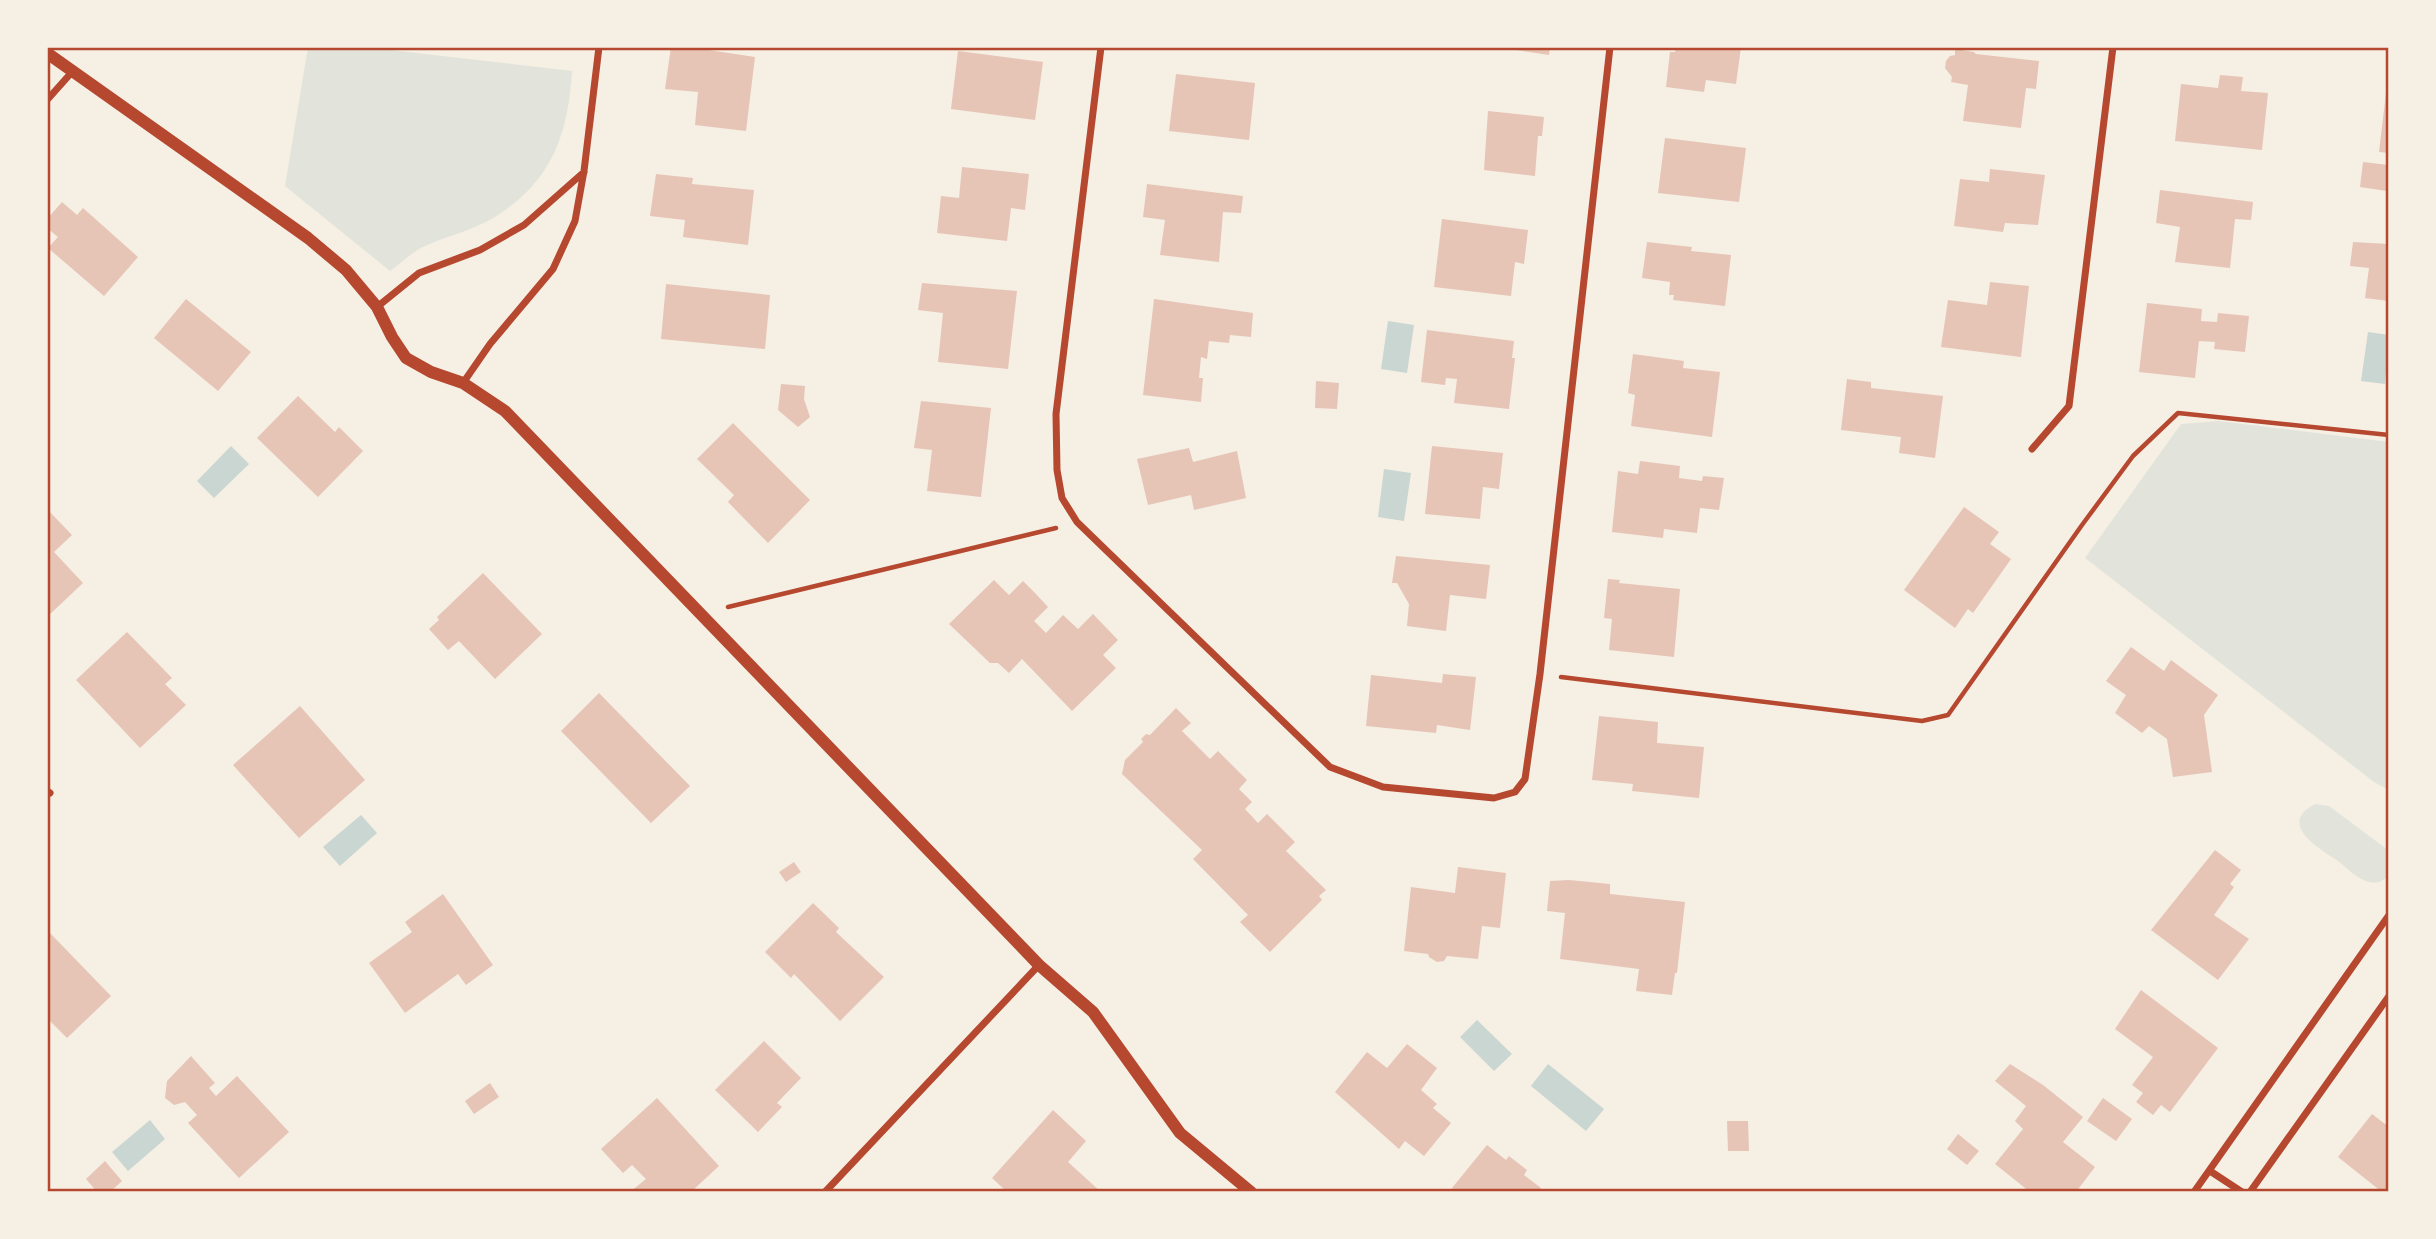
<svg xmlns="http://www.w3.org/2000/svg" width="2436" height="1239" viewBox="0 0 2436 1239" font-family="Arial,sans-serif">
<rect width="100%" height="100%" fill="#f6efe4"/>
<!-- green -->
<path fill="#e2e4dc" d="M308 47H365L572 71C568 135 552 181 495 217 474 230 447 236 425 246 412 252 401 263 390 271L285 186Z
M2219 421 2389 442V790L2374 782 2085 558 2181 424Z
M2315 804 2329 806 2388 850 2389 875C2383 881 2378 884 2369 882 2358 880 2347 868 2338 861 2320 849 2276 824 2315 804Z"/>
<!-- water -->
<path fill="#c9d6d2" d="M1388 321 1414 325 1407 373 1381 369Z
M2368 332 2389 335 2385 384 2361 381Z
M231 446 249 464 214 498 197 481Z
M1384 469 1411 473 1404 521 1378 517Z
M361 815 377 833 340 866 323 847Z
M1477 1020 1512 1054 1494 1071 1460 1037Z
M1548 1064 1604 1109 1586 1131 1531 1086Z
M150 1120 165 1139 128 1171 112 1152Z"/>
<!-- building -->
<path fill="#e6c5b7" d="M671 47H689L755 57 746 131 695 125 698 92 665 89Z
M1495 47H1550L1549 55Z
M1676 47H1741L1736 84 1706 80 1704 92 1666 87 1670 52H1675Z
M1955 49 1974 52 1976 54 2039 61 2036 89 2026 88 2021 128 1963 121 1968 85 1951 82 1952 77 1945 68 1946 61 1950 56 1955 55Z
M958 51 1043 62 1035 120 951 109Z
M1176 74 1255 83 1249 140 1169 131Z
M2220 75 2243 77 2241 91 2268 93 2262 150 2175 141 2181 84 2218 88Z
M2386 93H2389V153L2379 152Z
M1488 111 1544 117 1542 136H1538L1535 176 1484 170Z
M1665 138 1746 148 1739 202 1658 193Z
M2363 162 2389 165 2387 191 2360 187Z
M962 167 1029 174 1025 210 1011 208 1007 241 937 233 941 196 959 198Z
M1990 169 2045 175 2038 225 2005 223 2003 232 1954 226 1960 179 1989 182Z
M656 174 693 178 692 184 754 190 748 245 683 237 685 220 650 216Z
M1147 184 1243 196 1241 213 1223 212 1219 262 1160 255 1165 220 1143 217Z
M2160 190 2253 202 2251 220 2235 219 2230 268 2175 262 2180 227 2156 223Z
M62 202 77 215 83 208 138 257 104 296 48 248 58 237 47 228V219Z
M1442 219 1528 230 1524 264 1515 262 1511 296 1434 287Z
M1647 242 1692 247 1691 251 1731 255 1725 306 1673 300 1674 295H1669L1670 282 1642 278Z
M2353 242 2389 244V301L2365 298 2369 268 2350 266Z
M1990 282 2029 286 2021 357 1941 347 1948 300 1987 305Z
M922 283 1017 291 1008 369 938 362 943 313 918 310Z
M666 284 770 295 765 349 661 339Z
M186 299 251 352 218 391 154 338Z
M1154 299 1253 313 1251 337 1230 335 1229 343 1209 341 1207 359 1201 357 1199 378H1203L1201 402 1143 395Z
M2147 303 2202 309 2201 321 2217 322 2218 313 2249 316 2245 352 2214 349 2215 342 2199 341 2195 378 2139 372Z
M1427 330 1514 341 1512 358H1515L1509 409 1454 403 1457 379 1446 378 1445 385 1421 382Z
M1633 354 1684 361 1683 368 1720 372 1712 437 1631 426 1635 395 1628 393Z
M1847 379 1871 382V388L1943 396 1935 458 1899 453 1901 437 1841 430Z
M1316 381 1339 383 1337 409 1315 408Z
M781 384 805 386 804 399 810 417 798 427 778 410Z
M298 396 335 432 339 427 363 451 318 497 257 438Z
M921 401 991 408 981 497 927 491 932 450 914 448Z
M733 423 810 500 768 543 728 502 734 495 697 459Z
M1432 446 1503 453 1499 489 1483 487 1480 519 1425 514Z
M1189 448 1193 462 1237 451 1246 498 1194 510 1191 495 1148 505 1137 459Z
M1640 461 1680 466 1679 478 1702 481 1703 476 1724 478 1719 510 1700 508 1697 533 1664 529 1663 538 1612 532 1618 471 1638 474Z
M1964 507 1999 532 1990 544 2011 559 1973 613 1968 609 1955 628 1904 590Z
M47 509 72 535 54 552 83 583 47 617Z
M1396 556 1490 565 1486 599 1450 595 1446 631 1407 626 1409 604 1397 583H1392Z
M483 573 542 634 495 679 459 641 448 650 429 629 439 620 437 617Z
M1608 579 1620 580 1619 583 1680 589 1674 657 1609 650 1612 619 1604 618Z
M994 580 1009 595 1023 581 1035 593 1048 607 1034 621 1046 633 1063 615 1078 629 1093 614 1118 640 1103 655 1116 668 1072 711 1022 659 1009 673 998 663H990L949 624Z
M127 632 172 678 165 684 186 705 140 748 76 680Z
M2131 647 2164 671 2171 660 2218 695 2204 715 2212 772 2173 777 2167 739 2149 726 2142 733 2115 713 2126 695 2106 681Z
M1443 674 1476 677 1470 730 1437 725 1436 733 1366 726 1371 675 1442 683Z
M599 693 690 786 651 823 561 731Z
M300 706 365 780 299 838 233 765Z
M1176 708 1191 723 1182 731 1210 759 1218 751 1247 780 1239 789 1252 802 1245 809 1258 823 1267 814 1295 842 1286 851 1326 890 1319 896 1322 900 1270 952 1240 922 1248 915 1193 859 1202 850 1122 774 1125 760 1143 742 1141 739 1146 734 1150 735Z
M1599 716 1658 722 1657 743 1704 747 1699 798 1632 791 1633 784 1592 780Z
M2215 850 2241 870 2230 884 2234 887 2214 915 2249 939 2218 980 2151 930Z
M794 862 801 872 786 882 779 872Z
M1458 867 1506 873 1500 928 1482 926 1478 959 1447 956 1444 961 1437 962 1429 957 1428 954 1404 951 1411 887 1455 893Z
M1569 880 1610 884V894L1685 902 1677 973H1675L1672 995 1636 991 1639 969 1560 959 1565 913 1547 911 1550 881Z
M443 894 493 965 466 985 458 974 405 1013 369 963 412 932 405 922Z
M813 903 839 928 836 932 884 977 840 1021 794 974 791 978 765 952Z
M49 932 111 996 67 1038 47 1018Z
M2141 990 2218 1048 2170 1112 2161 1105 2153 1115 2136 1102 2143 1093 2132 1085 2153 1057 2115 1029Z
M764 1041 801 1078 777 1103 782 1107 758 1132 715 1090Z
M1407 1044 1437 1068 1421 1090 1437 1104 1433 1108 1451 1123 1424 1156 1405 1141 1399 1149 1335 1092 1367 1052 1387 1068Z
M191 1056 215 1083 209 1088 216 1096 237 1076 289 1132 239 1178 188 1123 197 1115 185 1102 174 1105 165 1098 167 1081Z
M2010 1064 2043 1085 2083 1117 2063 1142 2095 1167 2076 1192H2030L1995 1164 2023 1129 2015 1121 2026 1106 1995 1081Z
M490 1083 499 1097 474 1114 465 1101Z
M657 1098 719 1166 691 1192H630L646 1179 632 1165 623 1173 601 1149Z
M2103 1098 2132 1119 2116 1141 2087 1121Z
M1053 1110 1086 1141 1068 1162 1101 1192H1007L992 1178Z
M2372 1114 2389 1127V1192H2382L2338 1157Z
M1727 1121H1748L1749 1151H1728Z
M1958 1134 1979 1151 1967 1165 1947 1149Z
M1487 1145 1506 1160 1509 1156 1527 1170 1524 1175 1541 1188 1538 1192H1456L1452 1188Z
M105 1161 122 1181 110 1192H97L86 1179Z"/>
<g fill="none" stroke-linecap="round" stroke-linejoin="round">
<!-- path -->
<path stroke="#b5482f" stroke-width="4.5" d="M728 607 1056 528
M1561 677 1922 721 1948 715 2082 525 2133 456 2178 413 2389 435"/>
<!-- minor -->
<path stroke="#b5482f" stroke-width="7" d="M1101 47 1056 414 1057 470 1062 498 1077 522 1330 767 1383 787 1494 798 1515 792 1525 779 1540 674 1610 47
M47 100 72 72
M377 307 419 273 480 250 524 225 584 172
M463 383 490 344 553 269 575 221 584 171 599 47
M2032 449 2069 406 2113 47
M47 791 50 793
M2210 1171 2242 1192
M825 1192 1039 965
M2194 1192 2389 915
M2250 1192 2389 996"/>
<!-- tertiary -->
<path stroke="#b5482f" stroke-width="12" d="M47 53 308 238 346 270 377 307 392 337 406 358 431 372 463 383 505 411 1039 965 1093 1012 1180 1133 1251 1192"/>
</g>
<!-- border -->
<rect width="2436" height="1239" fill="none" stroke="#f6efe4" stroke-width="98"/>
<rect x="49" y="49" width="2338" height="1141" fill="none" stroke="#b5482f" stroke-width="2.5"/>
</svg>
